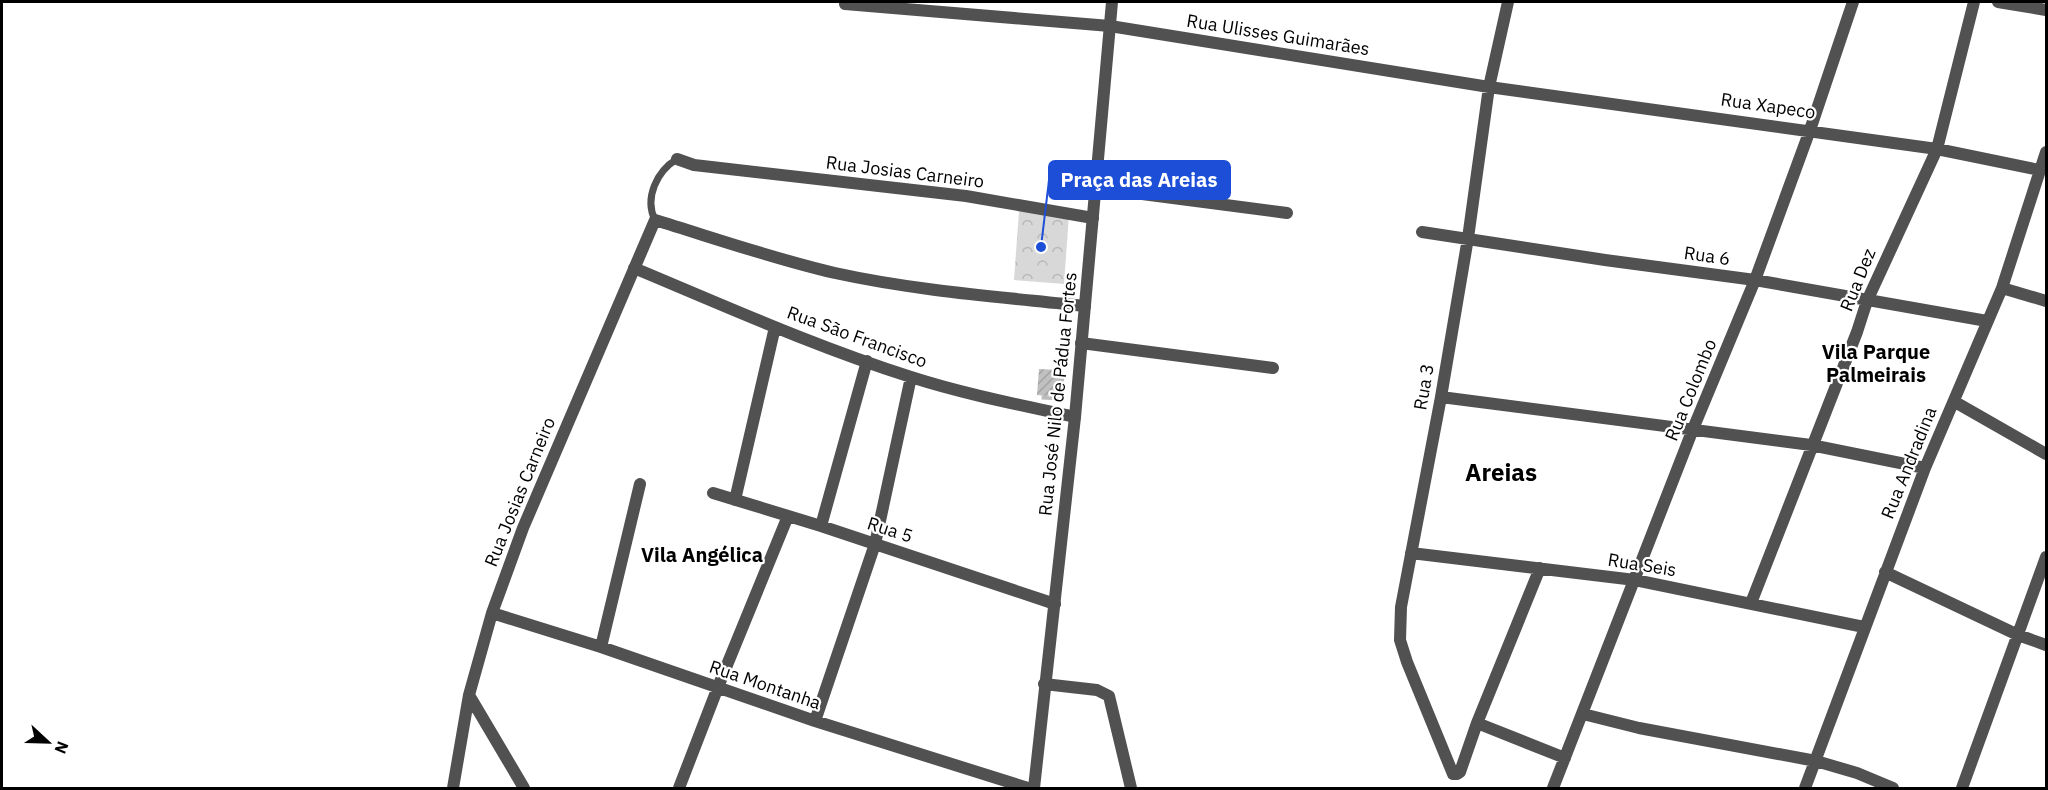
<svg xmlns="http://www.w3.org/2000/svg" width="2048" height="790" viewBox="0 0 2048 790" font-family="'IBM Plex Sans',sans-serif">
<defs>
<pattern id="forest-crowns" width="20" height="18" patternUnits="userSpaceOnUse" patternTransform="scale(1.5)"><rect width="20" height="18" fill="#d8d8d8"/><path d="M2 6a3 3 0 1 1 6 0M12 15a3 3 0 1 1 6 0" fill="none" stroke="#b8b8b8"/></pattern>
<pattern id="building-hatch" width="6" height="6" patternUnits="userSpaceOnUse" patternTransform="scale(1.5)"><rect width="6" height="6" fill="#c0c0c0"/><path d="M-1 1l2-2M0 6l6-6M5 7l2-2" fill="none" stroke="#a3a3a3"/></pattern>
<filter id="shadow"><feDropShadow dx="4.5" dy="4.5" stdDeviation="0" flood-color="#0004"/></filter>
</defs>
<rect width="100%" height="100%" fill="#fff"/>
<!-- forest -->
<path fill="url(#forest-crowns)" d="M1019 211 1069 214 1064 284 1014 280Z"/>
<!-- building -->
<path fill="url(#building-hatch)" filter="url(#shadow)" d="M1039 369 1061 370 1058 397 1037 395Z"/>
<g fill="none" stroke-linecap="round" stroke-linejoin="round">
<!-- service -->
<path stroke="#515151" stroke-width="7" d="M655 220C644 198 657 171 677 159"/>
<!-- minor -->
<path stroke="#515151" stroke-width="12" d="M1508 2 1489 87 1468 238 1441 397 1401 607 1400 640 1407 662 1453 774H1457L1460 772 1477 723 1540 568
M1998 2 2046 10
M845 4 1110 26 1489 87 1937 149 2039 170
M677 159 694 165 966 196 1093 218
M1096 188 1287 213
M1422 232 1605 260 1755 280 1987 321
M634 268C725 306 816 347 911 377 964 394 1020 405 1075 417
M2002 288 2046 301
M1081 343 1273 368
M1441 397 1811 445 1925 468
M1955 402 2046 454
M713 493 821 526 1055 604
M735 500 775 327
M821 526 867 361
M1411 553 1635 580 1864 627
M1885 572 2018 635 2046 645
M1751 603 1857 332 1867 301 1937 149 1974 2
M492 613 601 647 815 721 1028 788
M601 647 640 484
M1044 684 1097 690 1109 696 1131 788
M469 695 524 788
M1583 714 1639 728 1816 761 1857 773 1893 788
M815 721 875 544 911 377
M1477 723 1565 758
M453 788 469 695 492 613 523 528 655 220C714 238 774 259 835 273 917 291 1002 297 1085 306
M679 788 718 687 788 516
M1553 788 1693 429 1755 280 1810 130 1853 2
M1805 788 1925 468 2002 288 2046 152
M1962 788 2046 557"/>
<!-- tertiary -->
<path stroke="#515151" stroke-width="12" d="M1034 788 1075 417 1112 2"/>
</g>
<g text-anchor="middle" stroke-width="4.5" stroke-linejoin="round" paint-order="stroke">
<!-- street labels -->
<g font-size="18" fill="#000" stroke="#fff">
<text transform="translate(1278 35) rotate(9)" y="6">Rua Ulisses Guimarães</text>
<text transform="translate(1768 106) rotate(8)" y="6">Rua Xapeco</text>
<text transform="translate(905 172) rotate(7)" y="6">Rua Josias Carneiro</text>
<text transform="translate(1707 256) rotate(8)" y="6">Rua 6</text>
<text transform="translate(1858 280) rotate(-68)" y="6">Rua Dez</text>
<text transform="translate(857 337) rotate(20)" y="6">Rua São Francisco</text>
<text transform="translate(1424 387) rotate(-80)" y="6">Rua 3</text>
<text transform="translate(1691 390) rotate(-68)" y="6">Rua Colombo</text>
<text transform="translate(1058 394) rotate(-84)" y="6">Rua José Nilo de Pádua Fortes</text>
<text transform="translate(1909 463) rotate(-68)" y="6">Rua Andradina</text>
<text transform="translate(520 492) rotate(-68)" y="6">Rua Josias Carneiro</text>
<text transform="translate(890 530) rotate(18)" y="6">Rua 5</text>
<text transform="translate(1642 565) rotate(9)" y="6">Rua Seis</text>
<text transform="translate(765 685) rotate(19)" y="6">Rua Montanha</text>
</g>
<!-- neighbourhood labels -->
<g font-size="20" font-weight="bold" fill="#000" stroke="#fff">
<text x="1876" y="359">Vila Parque<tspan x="1876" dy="23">Palmeirais</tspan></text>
<text x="702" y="562">Vila Angélica</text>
</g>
<!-- district labels -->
<g font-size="24" font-weight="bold" fill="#000" stroke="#fff">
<text x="1501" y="481">Areias</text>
</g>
</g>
<!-- callouts -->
<path fill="none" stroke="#1d4ed8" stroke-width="2" d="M1041 247L1049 180"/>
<circle fill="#1d4ed8" stroke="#fff" stroke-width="2" cx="1041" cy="247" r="6"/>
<rect fill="#1d4ed8" stroke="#1d4ed8" stroke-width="2" x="1049" y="161" width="181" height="38" rx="6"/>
<g font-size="20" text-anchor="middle" font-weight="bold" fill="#fff">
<text x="1139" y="187">Praça das Areias</text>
</g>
<!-- border -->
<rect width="2048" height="790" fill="none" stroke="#000000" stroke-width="6"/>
<!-- north arrow -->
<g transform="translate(48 742) rotate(112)" stroke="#ffffff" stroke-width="4.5" paint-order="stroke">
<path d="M0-4.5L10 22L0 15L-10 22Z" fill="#000000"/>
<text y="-9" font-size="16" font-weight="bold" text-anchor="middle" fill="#000000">N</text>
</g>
</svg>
